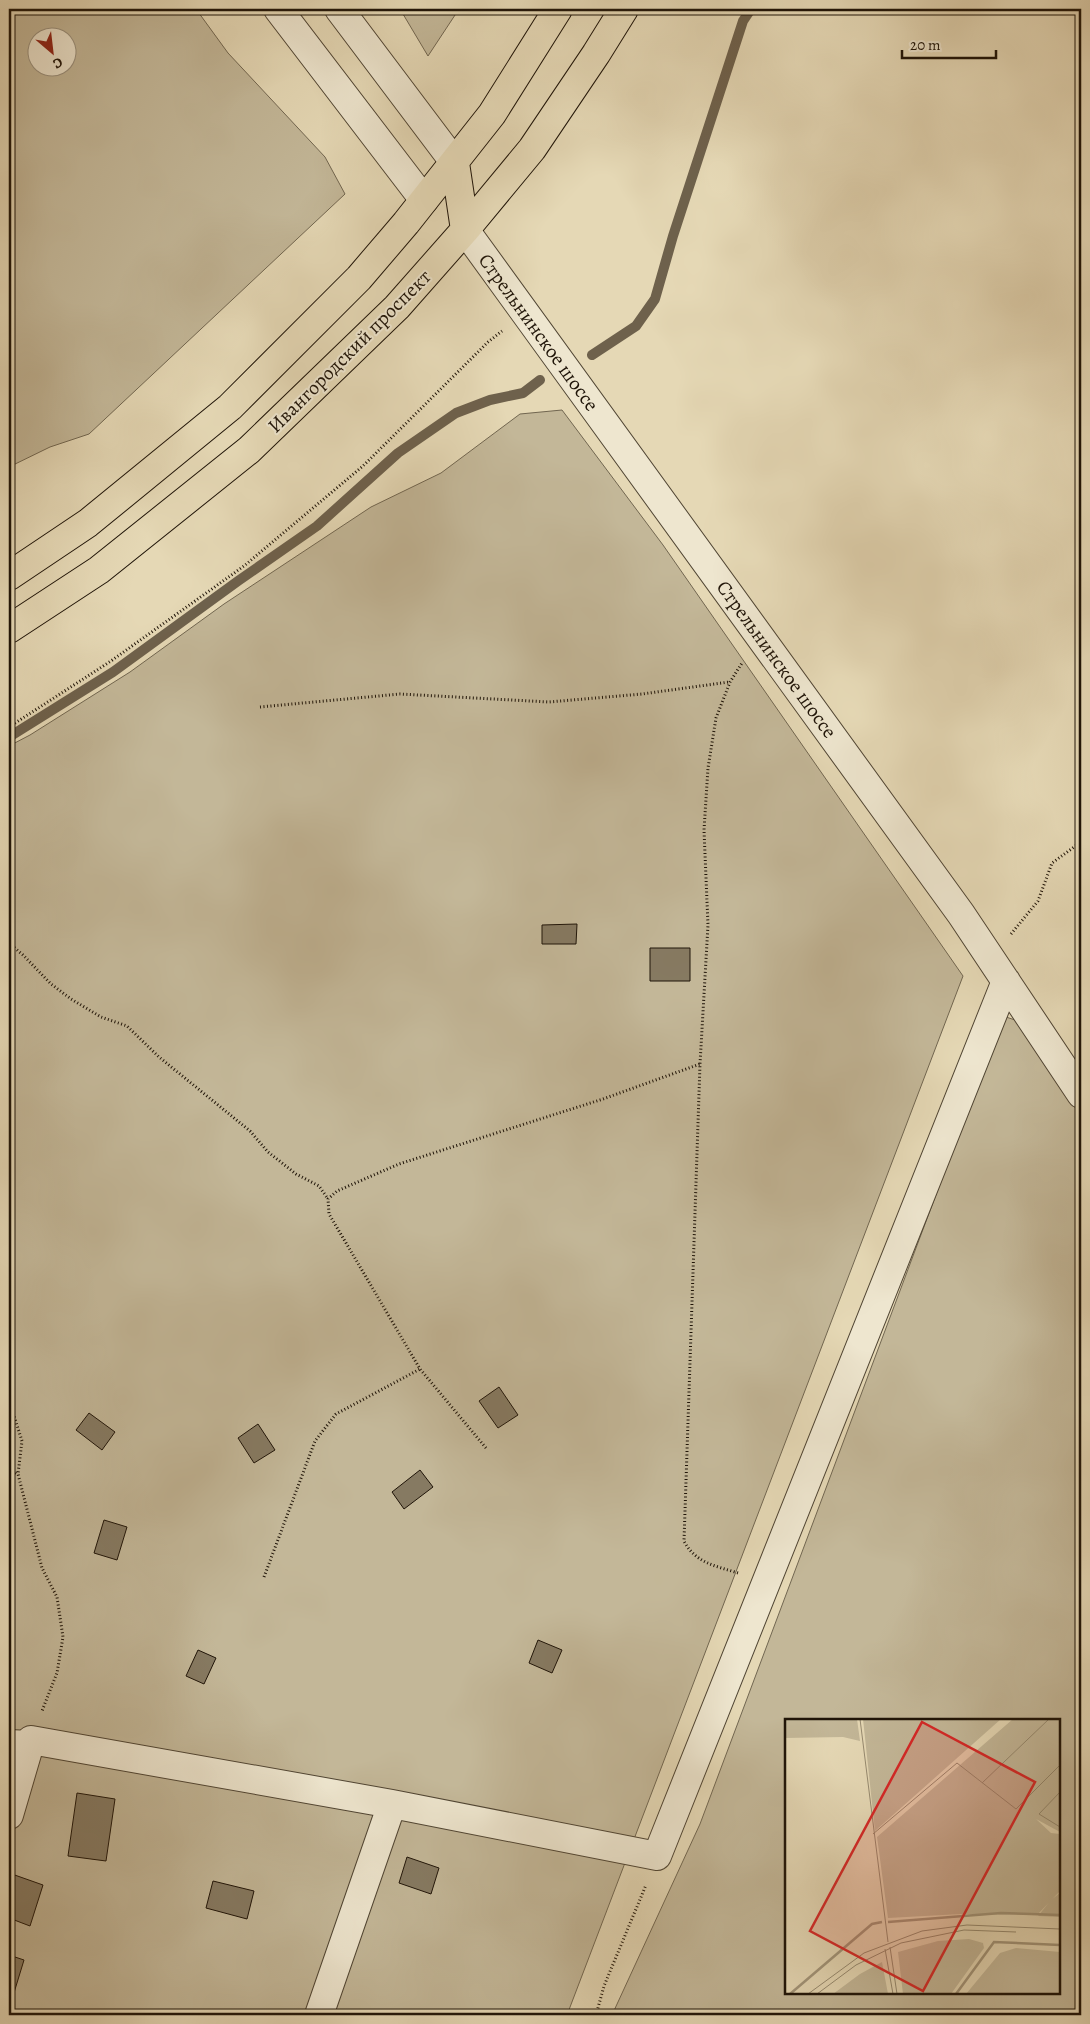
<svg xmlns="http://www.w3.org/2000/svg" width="1090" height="2024" viewBox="0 0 1090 2024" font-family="Alegreya,serif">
<rect width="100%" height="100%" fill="#e5d8b5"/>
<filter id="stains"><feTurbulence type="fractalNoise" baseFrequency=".004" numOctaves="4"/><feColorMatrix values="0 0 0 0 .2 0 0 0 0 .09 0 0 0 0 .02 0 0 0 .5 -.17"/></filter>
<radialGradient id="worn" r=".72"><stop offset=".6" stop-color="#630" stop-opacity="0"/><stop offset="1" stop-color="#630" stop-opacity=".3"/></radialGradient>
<!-- green -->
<path fill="#c3b798" stroke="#716650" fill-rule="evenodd" d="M9 9H196L228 53 325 157 345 194 89 434 50 447 9 467ZM38 38H68V68H38Z
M400 9H399H459L428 56Z
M562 410 663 545 963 976 567 2015H9V746L30 735 130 672 224 604 371 507 441 473 520 414Z
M1003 1016 1021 1022 1081 1112V2015H612L700 1824ZM786 1720H1059V1993H786Z"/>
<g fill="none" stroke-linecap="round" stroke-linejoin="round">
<!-- stream -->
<path stroke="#6e614c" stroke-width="10" d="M592 355 636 326 655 299 673 236 743 21 751 9
M9 737 113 672 238 581 317 526 398 453 456 413 490 400 523 393 540 380"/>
</g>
<!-- building -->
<path fill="#867a62" stroke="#1f1408" d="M577 924 576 944H542V925Z
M650 948H690V981H650Z
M499 1387 518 1415 498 1428 479 1401Z
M89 1413 115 1432 102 1450 76 1430Z
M258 1424 275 1450 254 1463 238 1438Z
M420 1470 433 1487 404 1509 392 1492Z
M104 1520 127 1527 117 1560 94 1553Z
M538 1640 562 1650 552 1673 529 1663Z
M198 1650 216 1658 204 1684 186 1676Z
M77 1793 115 1799 106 1861 68 1856Z
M407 1857 439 1868 431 1894 399 1883Z
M9 1873 43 1885 30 1926 9 1918Z
M213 1881 254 1891 247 1919 206 1908Z
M9 1955 24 1960 13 1996 9 1994Z"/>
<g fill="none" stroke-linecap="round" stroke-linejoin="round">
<!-- lane casing -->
<g stroke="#504533" stroke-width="20">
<path id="lane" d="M9 1739 31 1740"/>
</g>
<!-- street casing -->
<g stroke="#504533" stroke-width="30">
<path id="street" d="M278 9 424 200
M339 9 455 163
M465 230 961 914 1081 1094
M9 1815 31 1740 392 1804 657 1856 1006 981
M319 2015 392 1804"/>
</g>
<!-- highway casing -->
<g stroke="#1f1408" stroke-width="30">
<path id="highway" d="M455 163 465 230
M9 576 88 523 230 407 359 278 406 223 492 114 558 9
M9 629 99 570 249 450 397 307 465 230 532 149 596 54 624 9"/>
</g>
<!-- path -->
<path stroke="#1f1408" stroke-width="3" stroke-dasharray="1 2.5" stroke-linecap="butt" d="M260 707 400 694 549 702 642 694 729 682
M9 727 111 661 244 566 363 466 488 342 502 331
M1011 934 1038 901 1052 863 1081 842
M9 943 23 955 51 984 71 999 101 1017 127 1026 159 1057 250 1131 268 1152 296 1174 319 1186 328 1199
M9 1400 22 1441 18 1474 42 1568 57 1597 63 1637 57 1673 42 1711
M486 1448 420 1369 329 1214 328 1199 337 1191 399 1164 603 1099 700 1064
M9 1470 18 1474
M738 1573C716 1566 695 1563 684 1541L700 1064 708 925 704 830 708 768 716 718 730 682 742 663
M264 1577 315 1441 336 1414 420 1369
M596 2015 604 1986 646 1885"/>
<!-- lane -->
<use href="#lane" stroke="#eee6cf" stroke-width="18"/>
<!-- street -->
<use href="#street" stroke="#eee6cf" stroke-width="28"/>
<!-- highway -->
<use href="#highway" stroke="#e5d8b5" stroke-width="28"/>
</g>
<g text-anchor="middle" stroke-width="4" stroke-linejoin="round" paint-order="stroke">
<!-- street labels -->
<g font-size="20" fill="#1f1408" stroke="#eee6cf">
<text transform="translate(539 332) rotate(54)" y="7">Стрельнинское шоссе</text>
<text transform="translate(349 351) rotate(-45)" y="7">Ивангородский проспект</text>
<text transform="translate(777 659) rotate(54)" y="7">Стрельнинское шоссе</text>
</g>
</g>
<!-- overview -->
<g transform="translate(785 1719)">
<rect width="275" height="275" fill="#e5d8b5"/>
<path d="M0 0H72L75 22 58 18 0 19ZM78 0H216L90 112ZM228 0H275V113L251 100 266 114 275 115V172L252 196 176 195 103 199 92 118ZM275 174V198L253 197 266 181ZM184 220 198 224 199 229 166 275H118L113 233 153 222ZM231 229 275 233V275H181L215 234ZM97 243 103 275H48L75 255Z" fill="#c3b798"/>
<path fill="none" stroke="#a2957a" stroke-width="2.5" d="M103 203 216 194 275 196M5 275 87 205 97 203M171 275 209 223 275 226"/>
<path fill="none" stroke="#968a70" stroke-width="1" d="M75 0 103 223M197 64 264 0M275 73 254 95 275 108M88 115 172 44 231 90 275 46M105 228 112 275M100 230 108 275M23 275 79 234 137 212 182 206 275 210M32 275 71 246 116 224 179 211 231 213"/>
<path fill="#d62828" fill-opacity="0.15" stroke="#d62828" stroke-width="2.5" d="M137 3 250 63 138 272 25 212Z"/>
<rect width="275" height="275" fill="none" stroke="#1f1408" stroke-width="2.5"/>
</g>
<!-- margin -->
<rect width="1090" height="2024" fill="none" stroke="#e5d8b5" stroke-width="30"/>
<rect x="10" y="10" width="1070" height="2004" fill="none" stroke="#1f1408" stroke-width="2.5"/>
<rect x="15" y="15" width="1060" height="1994" fill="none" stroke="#1f1408"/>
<!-- north arrow -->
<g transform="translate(52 52) rotate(152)"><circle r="24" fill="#eee6cf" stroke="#9b927f"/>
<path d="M0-4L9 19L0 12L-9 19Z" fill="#8f2418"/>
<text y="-8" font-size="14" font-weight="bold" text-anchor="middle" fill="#1f1408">С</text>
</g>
<!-- scale -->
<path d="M902 50v8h94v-8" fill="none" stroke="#1f1408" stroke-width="2.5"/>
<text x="910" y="50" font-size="15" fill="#1f1408" stroke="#eee6cf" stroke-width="4" paint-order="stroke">20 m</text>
<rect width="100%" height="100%" filter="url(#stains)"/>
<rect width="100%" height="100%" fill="url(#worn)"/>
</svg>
